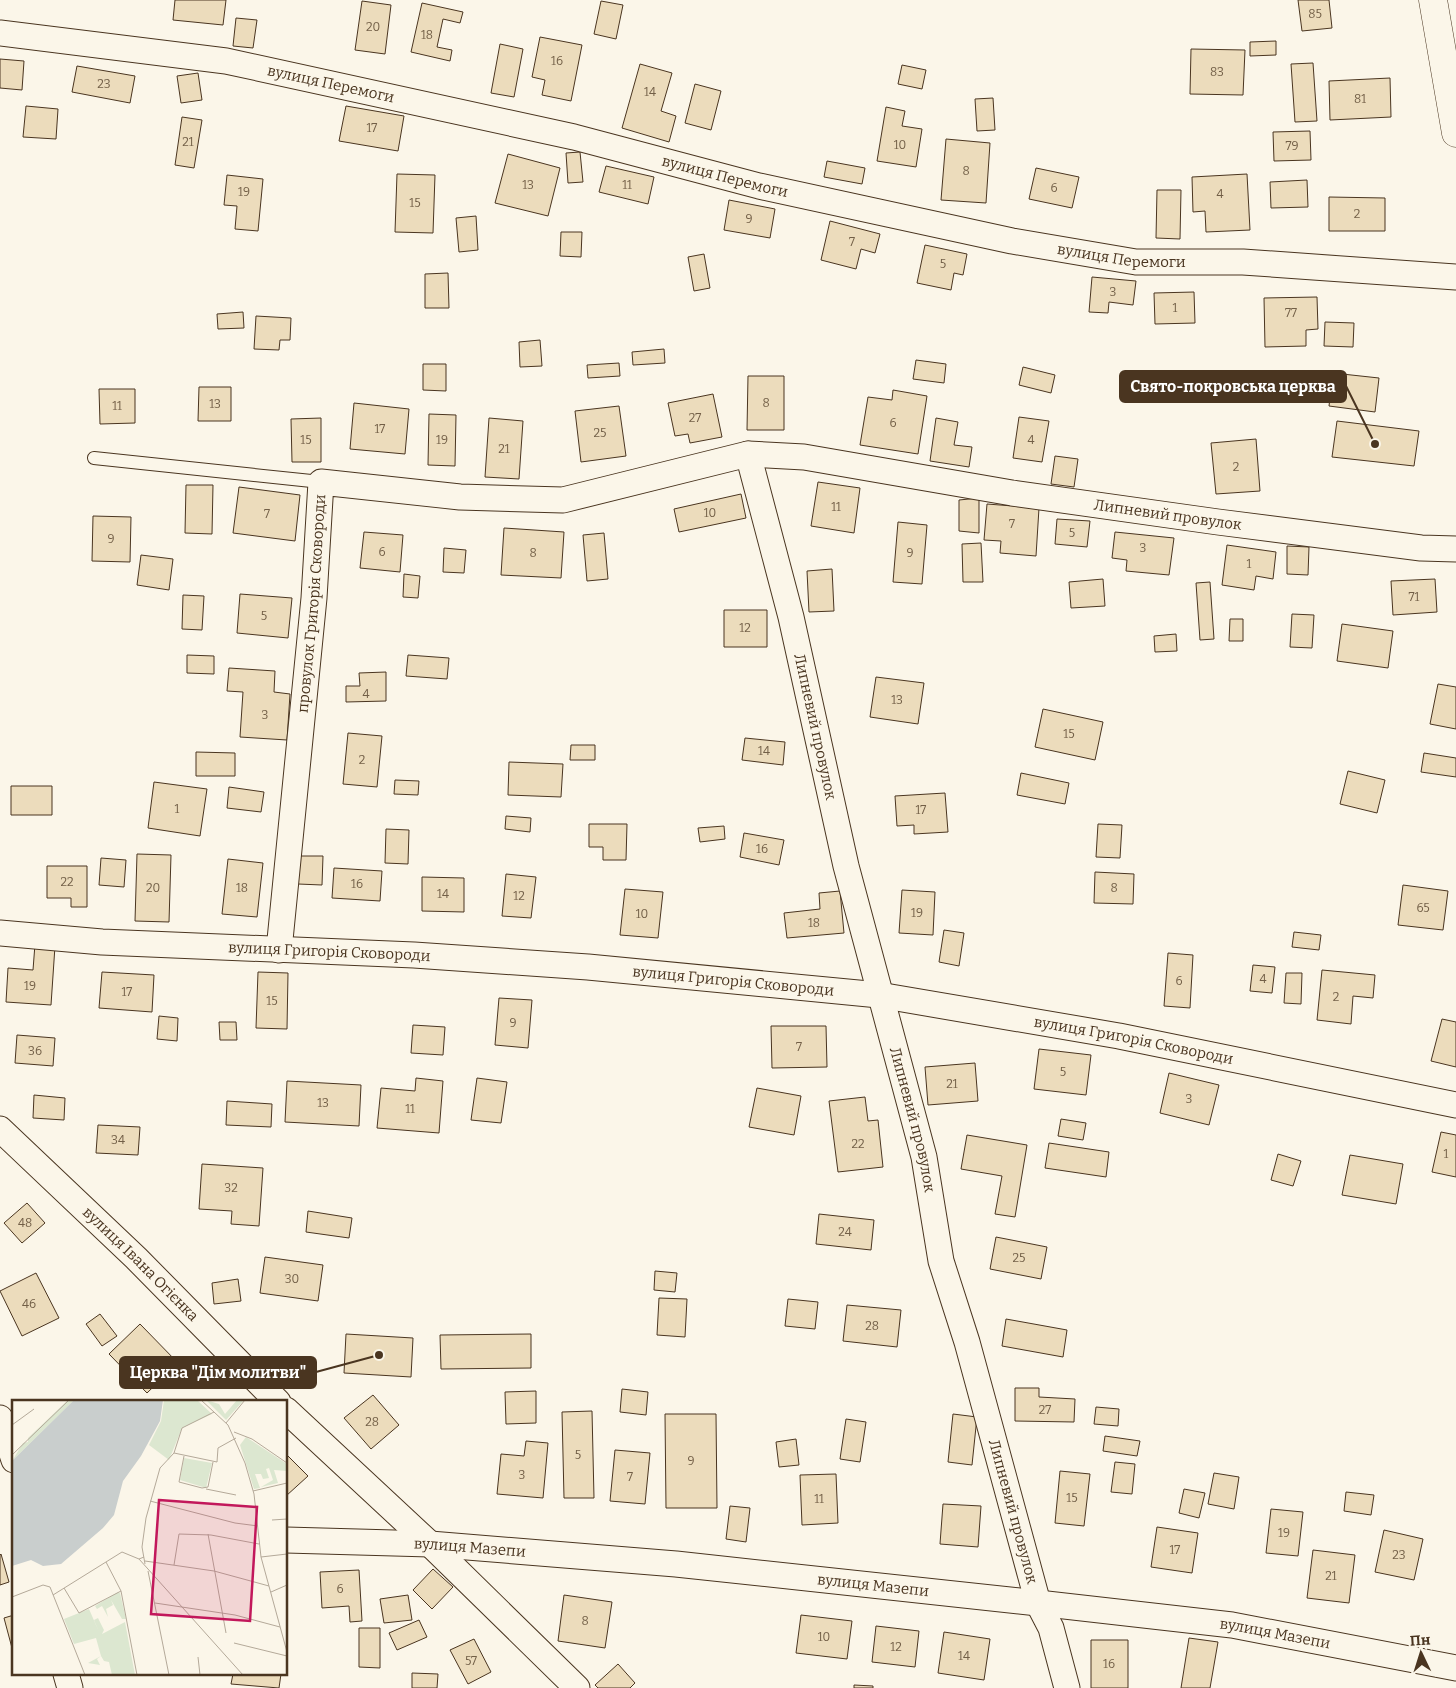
<svg xmlns="http://www.w3.org/2000/svg" width="1456" height="1688" viewBox="0 0 1456 1688" font-family="Bitter,serif">
<rect width="100%" height="100%" fill="#fbf6e9"/>
<!-- building -->
<path fill="#ecdcbc" stroke="#4a3520" d="M175 0H226L223 25 173 20Z
M1298 0H1329L1332 28 1302 31Z
M362 1 391 5 385 54 355 50Z
M601 1 623 5 616 39 594 34Z
M422 3 463 12 460 23 443 19 437 47 452 50 450 61 411 52Z
M236 18 257 20 253 48 233 46Z
M540 37 582 45 571 101 542 95 545 80 532 77Z
M1276 41V55L1250 56V42Z
M500 44 523 49 514 97 491 93Z
M1191 49 1245 50 1243 95 1190 94Z
M0 59 24 61 22 90 0 88Z
M1313 63 1317 121 1295 122 1291 64Z
M640 64 672 73 661 111 676 116 669 142 622 128Z
M902 65 926 70 922 89 898 84Z
M77 66 135 76 130 103 72 92Z
M198 73 202 100 181 103 177 76Z
M1390 78 1391 117 1330 120 1329 81Z
M695 84 721 91 711 130 685 123Z
M993 98 995 130 977 131 975 99Z
M26 106 58 109 56 139 23 137Z
M346 106 404 116 398 151 339 141Z
M886 107 905 111 902 126 922 129 916 167 877 161Z
M182 117 202 120 194 168 175 165Z
M1310 131 1311 160 1274 161 1273 132Z
M946 139 990 143 986 203 941 200Z
M580 152 583 182 568 183 566 153Z
M508 154 560 168 548 216 495 203Z
M827 161 865 168 862 184 824 177Z
M606 166 654 177 648 204 599 192Z
M1036 168 1079 177 1072 208 1029 199Z
M397 174 435 175 433 233 395 232Z
M1247 174 1250 230 1206 232 1205 211 1193 212 1192 177Z
M227 175 263 179 258 231 235 229 237 206 224 205Z
M1307 180 1308 207 1271 208 1270 182Z
M1157 190H1181L1180 239 1156 238Z
M1329 197 1385 198V231H1329Z
M729 200 775 209 770 238 724 230Z
M476 216 478 250 459 252 456 218Z
M830 221 880 234 875 253 861 249 856 269 821 260Z
M561 232H582L581 257 560 256Z
M925 245 967 254 963 275 954 273 951 290 917 283Z
M704 254 710 288 694 291 688 257Z
M448 273 449 308H425V274Z
M1092 277 1136 281 1133 305 1109 302 1108 313 1089 312Z
M1194 292 1195 323 1155 324 1154 293Z
M1317 297 1318 329 1306 330V346L1265 347 1264 298Z
M243 312 244 328 218 329 217 314Z
M256 316 291 318 290 340H280L279 350 254 349Z
M1325 322 1354 323 1353 347 1324 346Z
M540 340 542 366 520 367 519 342Z
M664 349 665 363 633 365 632 352Z
M916 360 946 364 944 383 913 379Z
M619 363 620 376 588 378 587 365Z
M423 364H446V391L423 390Z
M1023 367 1055 375 1051 393 1019 385Z
M1333 373 1379 378 1375 412 1329 406Z
M748 376H784V430H747Z
M199 387H231V421H198Z
M99 389H135V423L100 424Z
M893 390 927 396 918 454 860 445 868 397 892 400Z
M713 394 722 437 690 443 688 434 675 436 668 403Z
M354 403 409 409 405 454 350 449Z
M619 406 626 456 581 462 575 411Z
M429 414 456 415 455 466 428 465Z
M1019 417 1049 421 1042 462 1013 458Z
M321 418V462H292L291 419Z
M489 418 523 421 519 479 485 477Z
M936 418 958 422 954 445 972 447 969 467 930 461Z
M1337 421 1419 431 1414 466 1332 457Z
M1256 439 1260 491 1216 494 1211 443Z
M1055 456 1078 459 1074 487 1051 484Z
M818 482 860 488 854 533 811 526Z
M186 485H213L212 534 185 533Z
M239 487 300 495 295 541 233 533Z
M741 494 746 518 679 532 674 509Z
M979 498V533L959 531V500Z
M987 504 1039 508 1036 556 1000 553 1001 541 984 540Z
M93 516 131 517 130 562 92 561Z
M1057 519 1090 521 1087 547 1055 544Z
M898 522 927 525 922 584 893 582Z
M504 528 564 532 561 578 501 575Z
M364 532 403 535 400 572 360 568Z
M1115 532 1174 538 1169 575 1126 571 1127 560 1112 558Z
M604 533 608 579 587 581 583 535Z
M981 543 983 582H963L962 544Z
M1227 545 1276 552 1273 579 1256 576 1254 590 1222 585Z
M1287 546 1309 547 1308 575 1287 574Z
M444 548 466 550 464 573 443 572Z
M141 555 173 559 169 590 137 585Z
M832 569 834 611 809 612 807 571Z
M404 574 420 576 418 598 403 597Z
M1103 579 1105 606 1071 608 1069 582Z
M1435 579 1437 612 1393 615 1391 581Z
M1210 582 1214 639 1200 640 1196 583Z
M240 594 292 598 288 638 237 633Z
M183 595 204 596 202 630 182 629Z
M724 610H767V647H724Z
M1292 614 1314 615 1312 648 1290 647Z
M1230 619H1243V641H1229Z
M1342 624 1393 631 1388 668 1337 661Z
M1176 634 1177 651 1155 652 1154 636Z
M187 655 214 656V674L187 673Z
M408 655 449 658 447 679 406 676Z
M229 668 275 671 274 692 290 694 287 740 240 737 243 692 227 691Z
M386 672V701L346 702V686H360L359 673Z
M876 677 924 683 918 724 870 717Z
M1438 684 1456 687V729L1430 724Z
M1043 709 1103 722 1095 760 1035 747Z
M348 733 382 736 377 787 343 784Z
M745 738 785 742 783 765 742 760Z
M571 745H595V760H570Z
M196 752 235 753V776H196Z
M1424 753 1456 758V777L1421 772Z
M509 762 563 764 561 797 508 795Z
M1348 771 1385 780 1377 813 1340 804Z
M1021 773 1069 783 1065 804 1017 795Z
M395 780 419 781 418 795 394 794Z
M154 782 207 789 200 836 148 828Z
M11 786H52V815H11Z
M229 787 264 792 261 812 227 808Z
M945 793 948 832 914 834V825L897 826 895 796Z
M506 816 531 818 530 832 505 829Z
M589 824H627L626 860H603V847H589Z
M1098 824 1122 825 1120 858 1096 857Z
M724 826 725 839 700 842 698 828Z
M386 829 409 830 408 864 385 863Z
M744 833 784 840 779 865 740 857Z
M137 854 171 855 169 922 135 921Z
M299 856H323L322 885 298 884Z
M101 858 126 860 124 887 99 885Z
M228 859 263 863 257 917 222 914Z
M47 866H87V907H71V898H47Z
M334 868 382 871 380 901 332 898Z
M1095 872 1134 874 1133 904 1094 903Z
M506 874 536 877 531 918 502 916Z
M422 877 464 878V912L422 911Z
M1403 885 1448 891 1443 930 1398 925Z
M625 889 663 892 658 938 620 935Z
M902 890 935 892 933 935 899 933Z
M840 891 844 933 787 938 784 913 820 909 819 893Z
M944 930 964 933 959 966 939 962Z
M1294 932 1321 935 1319 950 1292 947Z
M35 944 55 946 51 1005 6 1002 8 968 33 970Z
M1168 953 1193 955 1190 1008 1164 1006Z
M1253 965 1275 967 1272 993 1250 991Z
M1322 970 1375 975 1373 998 1353 996 1351 1024 1317 1020Z
M102 972 154 975 152 1012 99 1008Z
M258 972 288 973 287 1029 256 1028Z
M1286 973H1302L1301 1004 1284 1003Z
M499 998 532 1000 528 1048 495 1045Z
M159 1016 178 1018 177 1041 157 1039Z
M1442 1019 1456 1022V1067L1431 1061Z
M219 1022H236L237 1040H220Z
M413 1025 445 1027 443 1055 411 1053Z
M771 1026H826L827 1067 772 1068Z
M17 1035 55 1038 53 1066 15 1063Z
M1039 1049 1091 1055 1086 1095 1034 1089Z
M975 1063 978 1101 928 1105 925 1067Z
M1169 1073 1219 1085 1209 1125 1160 1113Z
M416 1078 443 1081 439 1133 377 1128 381 1088 415 1091Z
M477 1078 507 1082 501 1123 471 1120Z
M287 1081 361 1085 359 1126 285 1122Z
M757 1088 801 1096 794 1135 749 1127Z
M34 1095 65 1098 64 1120 33 1118Z
M865 1097 868 1121 878 1120 883 1167 838 1172 829 1101Z
M227 1101 272 1104 271 1127 226 1125Z
M1061 1119 1086 1123 1083 1140 1058 1136Z
M98 1125 140 1127 138 1155 96 1153Z
M1441 1132 1456 1135V1177L1432 1172Z
M967 1135 1027 1145 1015 1217 995 1214 1002 1176 961 1169Z
M1049 1143 1109 1152 1106 1177 1045 1168Z
M1278 1154 1301 1161 1293 1186 1271 1180Z
M1350 1155 1403 1164 1396 1204 1342 1195Z
M202 1164 263 1168 259 1226 231 1224 232 1211 199 1209Z
M27 1203 45 1223 22 1243 4 1223Z
M308 1211 352 1218 349 1238 306 1232Z
M819 1214 874 1220 871 1250 816 1244Z
M996 1237 1047 1247 1041 1279 990 1269Z
M265 1257 323 1265 318 1301 260 1293Z
M655 1271 677 1273 675 1292 654 1290Z
M36 1273 59 1318 22 1336 0 1291Z
M238 1279 241 1301 214 1304 212 1283Z
M659 1298 687 1299 685 1337 657 1335Z
M788 1299 818 1302 815 1329 785 1326Z
M847 1305 901 1310 897 1347 843 1341Z
M100 1314 117 1336 102 1346 86 1324Z
M1006 1319 1067 1330 1063 1357 1002 1346Z
M140 1324 178 1363 147 1393 109 1354Z
M346 1334 413 1338 411 1377 344 1373Z
M531 1334V1368L441 1369 440 1335Z
M1015 1388H1039V1397L1075 1399 1074 1422 1015 1421Z
M622 1389 648 1392 646 1415 620 1412Z
M536 1391V1423L506 1424 505 1392Z
M373 1395 399 1425 371 1449 344 1418Z
M1096 1407 1119 1409 1118 1426 1094 1424Z
M592 1411 594 1498H564L562 1412Z
M665 1414H716L717 1508H666Z
M953 1414 977 1417 972 1465 948 1462Z
M846 1419 866 1422 860 1462 840 1459Z
M1105 1436 1140 1441 1137 1456 1103 1451Z
M796 1439 799 1465 779 1467 776 1442Z
M526 1441 548 1443 543 1498 497 1494 501 1454 524 1456Z
M615 1450 650 1453 645 1504 610 1501Z
M286 1454 308 1476 286 1496Z
M1115 1462 1135 1464 1132 1494 1111 1492Z
M1060 1471 1090 1474 1084 1526 1055 1523Z
M1214 1473 1239 1477 1234 1509 1208 1504Z
M836 1474 838 1523 802 1525 800 1475Z
M1184 1489 1205 1493 1199 1518 1179 1513Z
M1346 1492 1374 1495 1371 1515 1344 1511Z
M943 1504 981 1506 978 1547 940 1544Z
M730 1506 750 1508 746 1542 726 1539Z
M1271 1509 1303 1512 1298 1556 1266 1553Z
M1157 1527 1198 1533 1192 1573 1151 1567Z
M1384 1530 1423 1539 1414 1580 1375 1572Z
M1313 1550 1355 1555 1349 1603 1307 1598Z
M1 1554 9 1582 0 1585V1555Z
M433 1569 453 1587 432 1609 413 1590Z
M359 1570 362 1621 350 1622 349 1606 322 1608 320 1572Z
M408 1595 412 1620 384 1623 380 1599Z
M564 1595 612 1602 605 1648 558 1641Z
M14 1615V1648H12L4 1618Z
M801 1615 852 1621 847 1659 796 1653Z
M419 1620 427 1637 397 1650 389 1633Z
M876 1626 919 1631 915 1667 872 1662Z
M359 1628H380V1668L359 1667Z
M944 1632 990 1639 984 1680 938 1673Z
M1189 1638 1218 1642 1210 1688H1181Z
M474 1639 491 1672 468 1684 450 1650Z
M1091 1640H1128V1688H1091Z
M618 1664 635 1683 630 1688H598L595 1685Z
M412 1673 438 1674 437 1688H412Z
M233 1674H281L279 1688 231 1684Z
M854 1685 873 1686V1688H854Z"/>
<g fill="none" stroke-linecap="round" stroke-linejoin="round">
<!-- service casing -->
<g stroke="#4a3520" stroke-width="14">
<path id="service" d="M94 458 321 482"/>
</g>
<!-- minor casing -->
<g stroke="#4a3520" stroke-width="27">
<g id="minor">
<path id="s1" d="M0 33 226 61 574 137 759 186 1012 241 1136 262H1243L1456 277"/>
<path id="s2" d="M748 454 791 617 846 866 924 1157 941 1261 967 1342 1038 1603 1051 1628 1067 1688"/>
<path id="s3" d="M0 933 102 942 414 955 588 967 879 995 1119 1036 1456 1105"/>
<path id="s4" d="M279 950 314 598 321 482 460 497 563 500 748 454 804 457 1012 493 1218 522 1421 548 1456 549"/>
<path id="s5" d="M0 1129 136 1258 278 1402"/>
<path d="M286 1410 430 1544 577 1688"/>
<path d="M0 1418 14 1460"/>
<path id="s6" d="M286 1540 430 1544 676 1564 1038 1603 1232 1625 1456 1668"/>
<path d="M66 1674 70 1688"/>
</g>
</g>
<!-- tertiary casing -->
<g stroke="#4a3520" stroke-width="29">
<path id="tertiary" d="M1433 0 1456 133"/>
</g>
<!-- service -->
<use href="#service" stroke="#fbf6e9" stroke-width="12"/>
<!-- minor -->
<use href="#minor" stroke="#fbf6e9" stroke-width="25"/>
<!-- tertiary -->
<use href="#tertiary" stroke="#fbf6e9" stroke-width="28"/>
</g>
<g text-anchor="middle" stroke-width="4" stroke-linejoin="round" paint-order="stroke">
<!-- number labels -->
<g font-size="12" fill="#725f47">
<text x="1315" y="18">85</text>
<text x="373" y="31">20</text>
<text x="427" y="39">18</text>
<text x="557" y="65">16</text>
<text x="1217" y="76">83</text>
<text x="104" y="88">23</text>
<text x="650" y="96">14</text>
<text x="1360" y="103">81</text>
<text x="372" y="132">17</text>
<text x="188" y="146">21</text>
<text x="900" y="149">10</text>
<text x="1292" y="150">79</text>
<text x="966" y="175">8</text>
<text x="528" y="189">13</text>
<text x="627" y="189">11</text>
<text x="1054" y="192">6</text>
<text x="244" y="196">19</text>
<text x="1220" y="198">4</text>
<text x="415" y="207">15</text>
<text x="1357" y="218">2</text>
<text x="749" y="223">9</text>
<text x="852" y="246">7</text>
<text x="943" y="268">5</text>
<text x="1113" y="296">3</text>
<text x="1175" y="312">1</text>
<text x="1291" y="317">77</text>
<text x="766" y="407">8</text>
<text x="215" y="408">13</text>
<text x="117" y="410">11</text>
<text x="695" y="422">27</text>
<text x="893" y="427">6</text>
<text x="380" y="433">17</text>
<text x="600" y="437">25</text>
<text x="306" y="444">15</text>
<text x="442" y="444">19</text>
<text x="1031" y="444">4</text>
<text x="504" y="453">21</text>
<text x="1236" y="471">2</text>
<text x="836" y="511">11</text>
<text x="710" y="517">10</text>
<text x="267" y="518">7</text>
<text x="1012" y="528">7</text>
<text x="1072" y="537">5</text>
<text x="111" y="543">9</text>
<text x="1143" y="552">3</text>
<text x="382" y="556">6</text>
<text x="533" y="557">8</text>
<text x="910" y="557">9</text>
<text x="1249" y="568">1</text>
<text x="1414" y="601">71</text>
<text x="264" y="620">5</text>
<text x="745" y="632">12</text>
<text x="366" y="698">4</text>
<text x="897" y="704">13</text>
<text x="265" y="719">3</text>
<text x="1069" y="738">15</text>
<text x="764" y="755">14</text>
<text x="362" y="764">2</text>
<text x="177" y="813">1</text>
<text x="921" y="814">17</text>
<text x="762" y="853">16</text>
<text x="67" y="886">22</text>
<text x="357" y="888">16</text>
<text x="153" y="892">20</text>
<text x="242" y="892">18</text>
<text x="1114" y="892">8</text>
<text x="443" y="898">14</text>
<text x="519" y="900">12</text>
<text x="1423" y="912">65</text>
<text x="917" y="917">19</text>
<text x="642" y="918">10</text>
<text x="814" y="927">18</text>
<text x="1263" y="983">4</text>
<text x="1179" y="985">6</text>
<text x="30" y="990">19</text>
<text x="127" y="996">17</text>
<text x="1336" y="1001">2</text>
<text x="272" y="1005">15</text>
<text x="513" y="1027">9</text>
<text x="799" y="1051">7</text>
<text x="35" y="1055">36</text>
<text x="1063" y="1076">5</text>
<text x="952" y="1088">21</text>
<text x="1189" y="1103">3</text>
<text x="323" y="1107">13</text>
<text x="410" y="1113">11</text>
<text x="118" y="1144">34</text>
<text x="858" y="1148">22</text>
<text x="1446" y="1158">1</text>
<text x="231" y="1192">32</text>
<text x="25" y="1227">48</text>
<text x="845" y="1236">24</text>
<text x="1019" y="1262">25</text>
<text x="292" y="1283">30</text>
<text x="29" y="1308">46</text>
<text x="872" y="1330">28</text>
<text x="1045" y="1414">27</text>
<text x="372" y="1426">28</text>
<text x="578" y="1459">5</text>
<text x="691" y="1465">9</text>
<text x="522" y="1479">3</text>
<text x="630" y="1481">7</text>
<text x="1072" y="1502">15</text>
<text x="819" y="1503">11</text>
<text x="1284" y="1537">19</text>
<text x="1175" y="1554">17</text>
<text x="1399" y="1559">23</text>
<text x="1331" y="1580">21</text>
<text x="340" y="1593">6</text>
<text x="585" y="1625">8</text>
<text x="824" y="1641">10</text>
<text x="896" y="1651">12</text>
<text x="964" y="1660">14</text>
<text x="471" y="1665">57</text>
<text x="1109" y="1668">16</text>
</g>
<!-- street labels -->
<g font-size="15" fill="#4a3520" stroke="#fbf6e9">
<text dy="5" stroke="none"><textPath href="#s1" startOffset="335">вулиця Перемоги</textPath></text>
<text dy="5" stroke="none"><textPath href="#s1" startOffset="740">вулиця Перемоги</textPath></text>
<text dy="5" stroke="none"><textPath href="#s1" startOffset="1145">вулиця Перемоги</textPath></text>
<text dy="5" stroke="none"><textPath href="#s4" startOffset="1328">Липневий провулок</textPath></text>
<text dy="5" stroke="none"><textPath href="#s4" startOffset="348">провулок Григорія Сковороди</textPath></text>
<text dy="5" stroke="none"><textPath href="#s2" startOffset="281">Липневий провулок</textPath></text>
<text dy="5" stroke="none"><textPath href="#s3" startOffset="330">вулиця Григорія Сковороди</textPath></text>
<text dy="5" stroke="none"><textPath href="#s3" startOffset="735">вулиця Григорія Сковороди</textPath></text>
<text dy="5" stroke="none"><textPath href="#s3" startOffset="1140">вулиця Григорія Сковороди</textPath></text>
<text dy="5" stroke="none"><textPath href="#s2" startOffset="686">Липневий провулок</textPath></text>
<text dy="5" stroke="none"><textPath href="#s5" startOffset="195">вулиця Івана Огієнка</textPath></text>
<text dy="5" stroke="none"><textPath href="#s2" startOffset="1091">Липневий провулок</textPath></text>
<text dy="5" stroke="none"><textPath href="#s6" startOffset="184">вулиця Мазепи</textPath></text>
<text dy="5" stroke="none"><textPath href="#s6" startOffset="589">вулиця Мазепи</textPath></text>
<text dy="5" stroke="none"><textPath href="#s6" startOffset="994">вулиця Мазепи</textPath></text>
</g>
</g>
<!-- overview -->
<g transform="translate(12 1400)">
<rect width="275" height="275" fill="#fbf6e9"/>
<path d="M56 0H62L0 61 11 43 16 42V38ZM152 0H185L200 14 170 28 157 60 137 45 149 21ZM194 0 207 4 213 14 225 0H232L214 20ZM234 37 275 64V71L262 70 266 83 249 87 261 80 257 68 254 69 257 78 251 79 249 74H243L248 88 242 89 228 45ZM172 58 200 63 194 88 168 80ZM106 192 108 193 114 219H110L99 200 101 205 94 209 96 217 90 206 85 209 83 206ZM77 209 87 232 82 220 86 218 92 230 90 234 113 222 123 275H100L97 262 92 261 89 256 85 259 88 265 76 263 89 256 84 238 62 244 52 219Z" fill="#dce7d0"/>
<path d="M62 0H151L148 21 129 56 111 81 102 115 91 128 49 164 31 166 19 160 0 166V61Z" fill="#c9cecd"/>
<path fill="none" stroke="#b4a999" stroke-width="1" d="M189 0 216 25 233 63 242 94 249 157 275 252M214 23 233 0M0 25 22 9M222 32 240 39 275 63M162 53 205 62 206 48 224 38M0 55 57 0M172 56 167 82 190 88 196 87 201 62M194 89 224 95M241 91 275 83M138 101 223 123 246 126M260 120 275 119M196 134 214 233M249 157 275 154M127 159 231 275M133 161 202 171 257 186M94 162 109 191 125 275M133 164 130 147 134 118 148 68 162 53 170 28 202 12M162 165 167 134 199 135 247 144M136 171 157 275M52 188 67 213 109 191M259 192 275 185M41 195 110 152 127 159 132 157M0 197 31 185 38 187 73 275M143 203 223 215 268 227M222 243 275 256M186 257 188 275"/>
<path fill="#c2185b" fill-opacity="0.15" stroke="#c2185b" stroke-width="2.5" d="M147 100 245 107 238 221 139 214Z"/>
<rect width="275" height="275" fill="none" stroke="#4a3520" stroke-width="2.5"/>
</g>
<!-- callouts -->
<path fill="none" stroke="#4a3520" stroke-width="2" d="M1375 444L1346 386M379 1355L316 1372"/>
<g fill="#4a3520" stroke="#fbf6e9" stroke-width="2">
<circle cx="1375" cy="444" r="5"/>
<circle cx="379" cy="1355" r="5"/>
</g>
<g fill="#4a3520" stroke="#4a3520" stroke-width="2">
<rect x="1120" y="371" width="226" height="31" rx="5"/>
<rect x="120" y="1357" width="196" height="31" rx="5"/>
</g>
<g font-size="16" text-anchor="middle" font-weight="bold" fill="#fff">
<text x="1233" y="392">Свято-покровська церква</text>
<text x="218" y="1378">Церква "Дім молитви"</text>
</g>
<!-- north arrow -->
<g transform="translate(1421 1653) rotate(356)" stroke="#fbf6e9" stroke-width="4" paint-order="stroke">
<path d="M0-4L9 19L0 12L-9 19Z" fill="#4a3520"/>
<text y="-8" font-size="14" font-weight="bold" text-anchor="middle" fill="#4a3520">Пн</text>
</g>
</svg>
